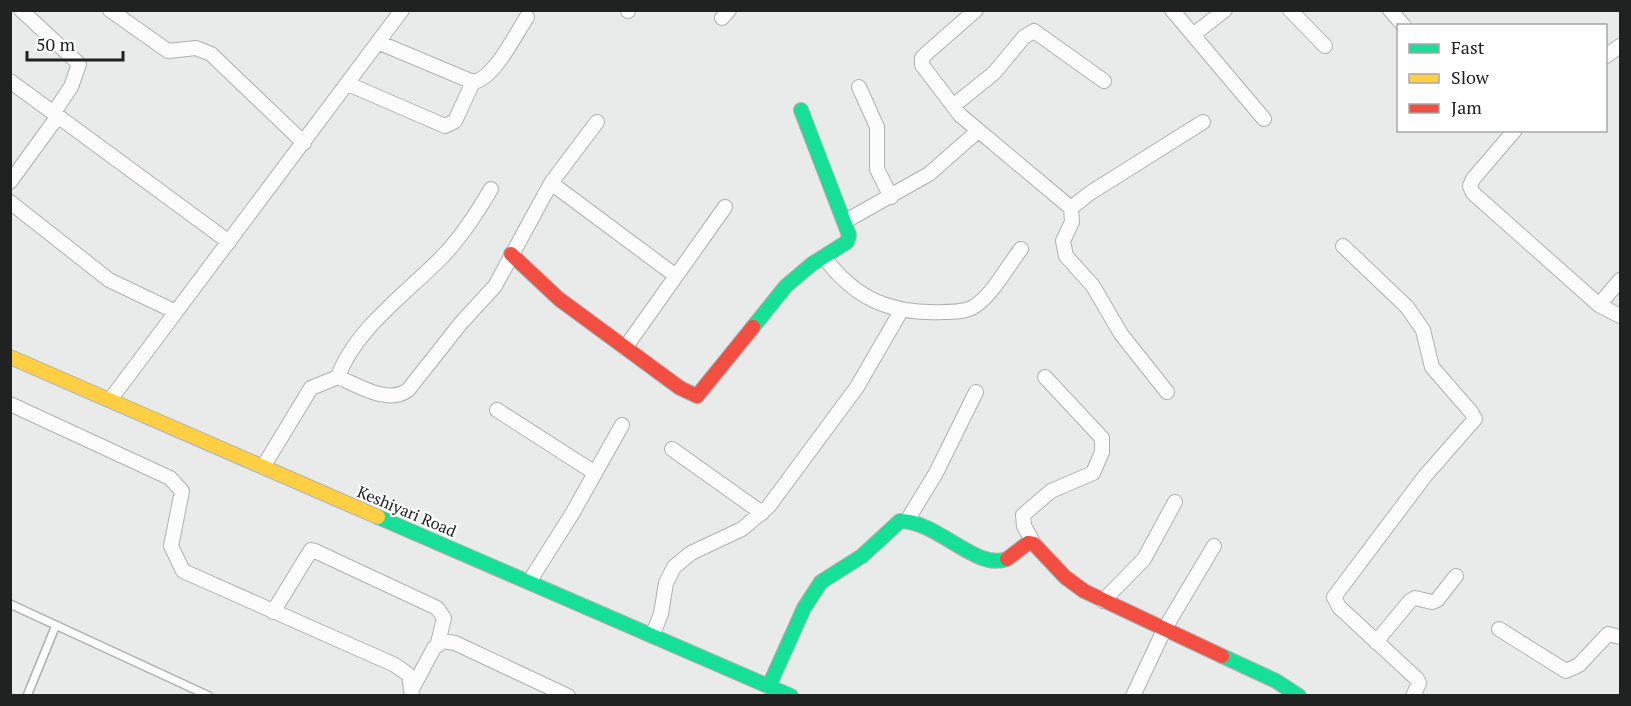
<svg xmlns="http://www.w3.org/2000/svg" width="1631" height="706" viewBox="0 0 1631 706" font-family="'PT Serif',serif">
<rect width="100%" height="100%" fill="#e9eaea"/>
<g fill="none" stroke-linecap="round" stroke-linejoin="round">
<!-- lane casing -->
<g stroke="#afb0b0" stroke-width="10">
<path id="lane" d="M10 604 209 696
M27 696 56 625"/>
</g>
<!-- street casing -->
<g stroke="#afb0b0" stroke-width="16">
<path id="street" d="M21 10 79 64 71 87 54 112
M110 10 168 51 196 48 211 54 304 143
M628 10V11
M976 10 928 52 922 58V65L960 115 1071 208 1072 222 1063 241 1066 256 1093 286 1121 334 1167 392
M1172 10 1264 119
M1290 10 1325 46
M1390 10 1404 26
M722 18 729 10
M1193 35 1225 10
M380 43 473 82C494 79 515 35 527 17
M1606 56 1620 46
M10 81 229 242
M348 84 445 126 455 121 473 82
M859 87 877 127V169L891 197
M953 106 994 73 1024 37 1034 31 1104 81
M1515 130 1473 179 1470 186 1473 193 1599 305 1620 316
M10 182 58 116
M551 183 676 276
M10 202 109 280 176 312
M1071 208 1090 193 1203 122
M844 222 929 174 978 131
M1343 246 1407 307 1423 330 1432 367 1471 412 1475 419 1425 476 1334 597 1339 607 1417 679 1419 683 1413 696
M824 257C856 300 891 314 943 312 953 312 966 312 975 306 993 294 1007 267 1021 249
M1599 305 1620 280
M625 348 725 207
M338 377C357 385 388 405 408 390L461 323 495 286 551 183 597 122
M110 400 402 10
M10 404 170 478 182 491 171 546 183 571 395 665 409 675 412 696
M497 410 595 473
M672 449 762 513
M263 467 311 388 338 377C354 330 408 292 443 256 462 236 477 213 491 189
M908 519 936 473 976 392
M1034 544 1024 526 1023 515 1051 491 1093 473 1102 452V438L1045 377
M529 582 572 514 622 425
M1103 601 1144 559 1175 502
M273 612 311 550 315 551 437 608 444 618 438 643
M1499 629 1566 671 1579 665 1608 634 1620 637
M652 636 661 614 666 583 674 567 691 553 742 529 769 506 857 387 901 311
M1376 642 1410 601 1415 598 1432 602 1437 600 1456 576
M412 689 434 648 443 641 455 643 568 696
M1133 696 1164 630 1214 546"/>
</g>
<!-- fast casing -->
<g stroke="#afb0b0" stroke-width="16">
<path id="fast" d="M753 327 786 286 812 264 847 242 849 235 801 110
M378 517 791 696
M1222 656 1276 681 1299 696
M769 686 804 608 821 582 862 556 900 521C938 521 976 571 1007 559"/>
</g>
<!-- slow casing -->
<g stroke="#afb0b0" stroke-width="16">
<path id="slow" d="M10 357 378 517"/>
</g>
<!-- jam casing -->
<g stroke="#afb0b0" stroke-width="16">
<path id="jam" d="M511 254 559 299 680 388 697 396 753 327
M1007 559 1028 543 1034 544 1065 577 1084 591 1222 656"/>
</g>
<!-- lane -->
<use href="#lane" stroke="#fcfcfc" stroke-width="7"/>
<!-- street -->
<use href="#street" stroke="#fcfcfc" stroke-width="14"/>
<!-- fast -->
<use href="#fast" stroke="#16e098" stroke-width="14"/>
<!-- slow -->
<use href="#slow" stroke="#ffcf43" stroke-width="14"/>
<!-- jam -->
<use href="#jam" stroke="#f24e42" stroke-width="14"/>
</g>
<g text-anchor="middle" stroke-width="4.5" stroke-linejoin="round" paint-order="stroke">
<!-- street labels -->
<g font-size="16" fill="#202121" stroke="#fff">
<text transform="translate(407 511) rotate(23)" y="6">Keshiyari Road</text>
</g>
</g>
<!-- border -->
<rect width="1631" height="706" fill="none" stroke="#202121" stroke-width="24"/>
<!-- legend -->
<rect x="1397" y="24" width="210" height="108" fill="#ffffff" stroke="#a6a6a6" stroke-width="1.5"/>
<rect x="1409" y="44" width="30" height="9" fill="#16e098" stroke="#a6a6a6" stroke-width="1.5"/>
<text x="1451" y="54" font-size="18" fill="#202121">Fast</text>
<rect x="1409" y="74" width="30" height="9" fill="#ffcf43" stroke="#a6a6a6" stroke-width="1.5"/>
<text x="1451" y="84" font-size="18" fill="#202121">Slow</text>
<rect x="1409" y="104" width="30" height="9" fill="#f24e42" stroke="#a6a6a6" stroke-width="1.5"/>
<text x="1451" y="114" font-size="18" fill="#202121">Jam</text>
<!-- scale -->
<path d="M27 51v9h96v-9" fill="none" stroke="#202121" stroke-width="3"/>
<text x="36" y="51" font-size="18" fill="#202121" stroke="#ffffff" stroke-width="4.5" paint-order="stroke">50 m</text>
</svg>
